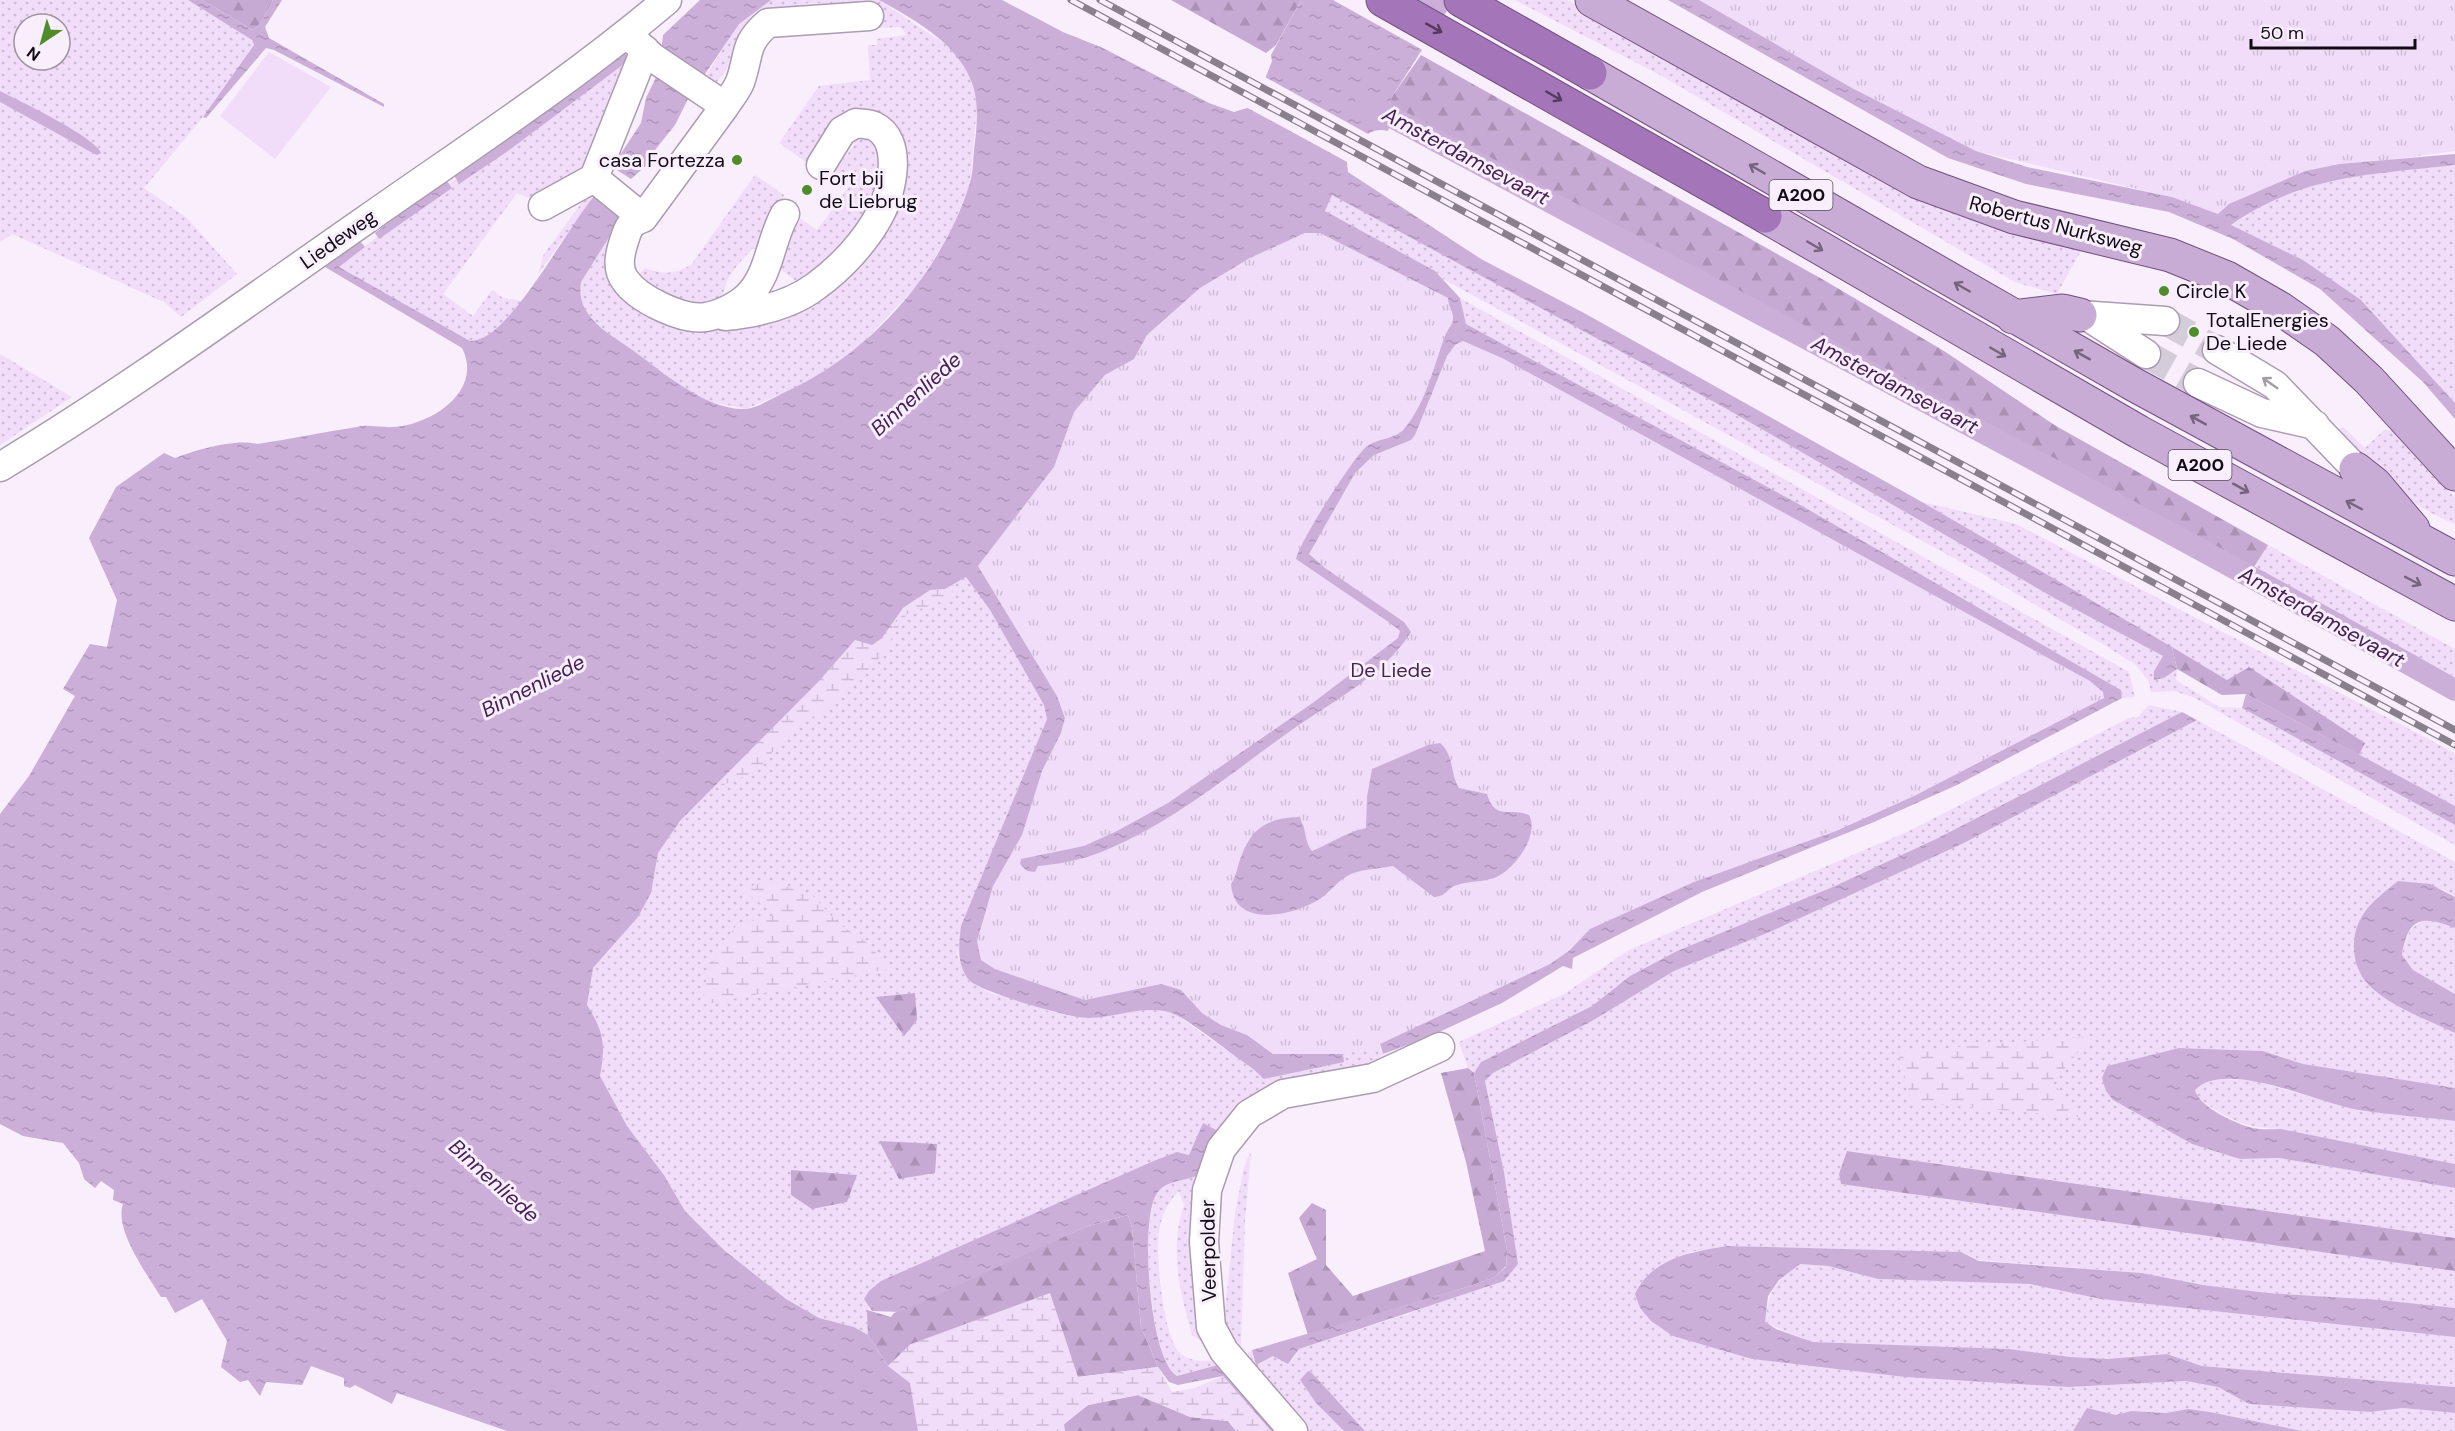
<svg xmlns="http://www.w3.org/2000/svg" width="2455" height="1431" viewBox="0 0 2455 1431" font-family="'DM Sans',sans-serif">
<defs>
<pattern id="grass-dots" width="8" height="8" patternUnits="userSpaceOnUse" patternTransform="scale(1.5)"><rect width="8" height="8" fill="#f1dcfa"/><path d="M2 2h.1M6 6h.1" fill="none" stroke="#cebcd5" stroke-width="1.8" stroke-linecap="round"/></pattern>
<pattern id="forest-firs" width="22" height="20" patternUnits="userSpaceOnUse" patternTransform="scale(1.5)"><rect width="22" height="20" fill="#c7aad4"/><path d="M5 1l3.5 6h-7zM16 11l3.5 6h-7z" fill="#aa91b5"/></pattern>
<pattern id="wetland-marsh" width="20" height="14" patternUnits="userSpaceOnUse" patternTransform="scale(1.5)"><rect width="20" height="14" fill="#f1dcfa"/><path d="M1 5h8M5 5V1M11 12h8M15 12V8" fill="none" stroke="#cebcd5"/></pattern>
<pattern id="park-tufts" width="24" height="20" patternUnits="userSpaceOnUse" patternTransform="scale(1.5)"><rect width="24" height="20" fill="#f1dcfa"/><path d="M3 7l-1-3M5 7V3M7 7l1-3M15 17l-1-3M17 17v-4M19 17l1-3" fill="none" stroke="#cebcd5"/></pattern>
<pattern id="water-ripples" width="26" height="14" patternUnits="userSpaceOnUse" patternTransform="scale(1.5)"><rect width="26" height="14" fill="#ccafd9"/><path d="M2 4q2-2 4 0t4 0M15 11q2-2 4 0t4 0" fill="none" stroke="#ae95b9"/></pattern>
</defs>
<rect width="100%" height="100%" fill="#f8eefc"/>
<!-- grass -->
<path fill="url(#grass-dots)" fill-rule="evenodd" d="M0 0H188L252 40 254 47 250 53 203 117 144 188 187 218 237 274 181 317 164 302 12 234 0 242V102L97 155 96 145 0 91ZM24 24H60V60H24Z
M771 0H879L945 44 959 57 971 80 977 105 970 184 950 233 919 283 859 347 815 379 746 409 702 400 610 335 588 315 582 305 579 293 581 282 620 220 622 212 597 193 538 274 544 254 586 197 594 191 623 211 624 217 610 257 613 278C674 339 749 336 822 301L753 248C744 258 733 269 727 281 724 289 724 296 717 302 693 326 653 297 635 279L645 268C663 275 675 274 691 265L755 175 784 195 773 247H781L801 219 817 230 851 184 835 171 854 145 852 137 806 162 779 143 819 86 870 80 868 45H877V39L906 35 901 27 878 28 876 5 808 3 763 19 751 31 746 44 713 87 704 79 739 23Z
M1515 0H1567L1838 152 2083 247 2057 294 2015 282 1660 75Z
M627 56 633 60 592 169 549 197 529 198 517 193 443 294 473 316 492 290 503 298 523 301C511 316 490 343 470 341L339 267 422 201 498 150Z
M2455 165V403L2361 300 2231 225C2253 211 2275 196 2300 188 2349 172 2404 171 2455 165Z
M1332 194 1725 408 2056 599 2163 656 2154 671 2164 678 2177 669 2176 680 2219 707 2242 708 2455 825V845L2193 697 2174 691 2151 692 2149 682 2136 665 2101 643 1981 573 1443 279 1435 271 1325 211Z
M1460 298 2129 672 2135 697 2122 698 2121 690 1797 503 1466 324Z
M1448 309 1453 316V324L1502 358 2090 681 2101 702 1914 796 1836 831 1694 882 1515 980 1380 1044V1050L1383 1054 1376 1060 1377 1071 1295 1086 1225 1145 1205 1344 1192 1335C1180 1292 1169 1249 1184 1205L1179 1191C1169 1200 1163 1213 1160 1226 1154 1249 1163 1335 1179 1352 1189 1362 1204 1362 1217 1360L1220 1364 1177 1376C1149 1358 1141 1223 1156 1195 1163 1182 1178 1180 1191 1177L1189 1155 864 1299 869 1306 868 1335 854 1327 819 1318 786 1299 725 1251 685 1211 664 1175 627 1126 600 1076 604 1055 587 1005 593 968 638 917 651 893 658 853 680 821 730 770 882 638 903 608 930 590 945 589 966 577 990 610 1045 705 1047 719 986 870 957 955 969 981 992 994 1016 998 1048 1011 1088 1018 1150 1009 1172 1012 1252 1068 1264 1079 1343 1062V1054L1247 1035 1221 1025 1202 1013 1134 988 1085 1000 1010 973 981 960 977 941 993 885 1022 835 1042 771 1061 733Z
M0 354 72 397 0 445Z
M2343 427 2365 448 2384 430H2393L2455 498V524C2408 506 2369 468 2338 430Z
M1922 502 2016 524 2455 753V806L2359 755 2365 743 2227 680Z
M2268 545 2455 649V677L2254 567Z
M2149 705 2182 712 1938 838 1835 886 1677 951 1630 976 1592 1006 1481 1062 1474 1073 1468 1068 1459 1042 1564 994 1629 950 1909 831 2129 718 2138 717Z
M2197 720 2455 862V897L2443 889 2398 881 2389 1001 2455 1033V1088L2303 1064 2263 1051 2179 1048 2107 1066 2106 1091 2113 1100 2192 1144 2240 1159 2279 1158 2455 1188V1238L1848 1151 1839 1174 1841 1184 2455 1271V1308L2268 1293 2203 1285 2142 1273 1979 1260 1961 1252 1727 1246 1690 1252 1673 1335 1752 1359 2068 1387 2186 1381 2218 1387 2249 1404 2370 1412 2403 1408 2455 1413V1431H2302L2210 1412 2188 1410 2166 1413 2131 1411 2116 1415 2087 1408 2073 1431H1365L1312 1373 1300 1381 1316 1403 1344 1431H1302L1237 1356 1224 1321 1235 1213 1244 1167 1251 1151 1245 1222 1241 1345 1247 1354 1252 1350 1256 1365 1273 1355 1292 1361 1299 1349 1408 1314 1518 1264 1504 1172 1485 1081 1493 1073 1592 1021 1674 971 1772 931 1964 843Z
M2433 919 2455 928V994L2413 970 2402 955C2406 934 2411 922 2433 919Z
M2218 1079 2252 1080 2356 1110 2455 1121V1164L2281 1129C2244 1128 2227 1119 2197 1097L2195 1090 2200 1085Z
M1800 1264 1828 1266 1878 1279 2030 1284 2101 1299 2455 1337V1387L2202 1366 2167 1354 2107 1359 2071 1357 2009 1349 1813 1342 1765 1323C1769 1290 1774 1283 1800 1264Z"/>
<!-- forest -->
<path fill="url(#forest-firs)" d="M202 0H273L260 24 253 30Z
M1171 0H1301L1276 45 1266 53Z
M1421 55 1822 279 1944 351 2056 426 2268 545 2254 567 1393 107 1390 103 1393 95Z
M2172 647 2227 680 2249 667 2365 743 2359 755 2246 694 2222 695 2177 669Z
M915 993 917 1020 904 1036 876 997Z
M1468 1068 1474 1073 1507 1250 1506 1266 1495 1277 1470 1286 1308 1335 1288 1273 1317 1259 1299 1218 1312 1203 1326 1210V1265L1353 1296 1485 1251 1466 1162 1441 1073Z
M879 1141 937 1144 935 1173 899 1179Z
M1847 1151 2455 1238V1271L1841 1184 1839 1174Z
M791 1170 857 1175 847 1202 812 1209 791 1195Z
M1128 1215 1132 1228 1141 1327 1158 1367 1078 1377 911 1344 888 1366 868 1335 867 1310 891 1317 894 1313 1085 1227Z
M1138 1395 1190 1417 1228 1421 1236 1431H1065L1063 1425 1088 1405Z"/>
<!-- wetland -->
<path fill="url(#wetland-marsh)" d="M954 585 950 598 907 614 873 668 825 709 787 734 757 771 699 795 855 640 888 637C905 604 917 593 954 585Z
M770 881 812 895 839 924 869 944 889 969 701 1005 709 967 737 924 777 915 740 889Z
M2092 1036 2053 1082 2079 1117 1912 1102 1898 1052Z
M1050 1293 1078 1377 1158 1367 1172 1392 1195 1388 1223 1376 1271 1431H1236L1228 1421 1190 1417 1138 1395 1088 1405 1064 1424 1065 1431H918L910 1383 888 1366 911 1344Z"/>
<!-- park -->
<path fill="url(#park-tufts)" d="M1699 0H2455V151L2305 171 2218 214 2172 197 1976 151 1852 88Z
M1305 233H1320L1448 298C1457 342 1463 340 1502 358L2090 681 2103 692 2105 698 1880 811 1590 929 1570 950 1550 964 1371 1049 1343 1054H1273L1247 1035 1202 1013 1181 990 1161 984 1085 1000 995 969 981 960 977 941 993 885 1022 835 1038 780 1061 733 1065 718 1057 696 978 566 1054 467 1074 412 1105 375 1134 359 1147 335 1200 288 1250 258Z"/>
<!-- pitch -->
<path fill="#f1dcfa" d="M269 52 331 87 275 159 220 116Z"/>
<!-- water -->
<path fill="url(#water-ripples)" d="M188 0H202L253 30 260 24 273 0H282L265 27 269 38 384 104V107L274 50 266 48 206 118 203 117 254 45 252 40Z
M700 0H771L739 24 688 99 675 125 651 155 649 163 631 179 612 167 641 123 646 98 659 71 663 35Z
M879 0H1002L1063 32 1103 48 1209 103 1234 112 1247 108 1265 79 1272 61 1271 55 1301 0H1454L1393 95 1390 104 1396 109 1388 131C1365 125 1359 146 1347 162L1348 172 1481 259 1584 313 1922 502 2172 647 2177 669 2164 678 2154 680V671L2163 656 2056 599 1725 408 1332 195 1325 211 1435 271 1460 298 1466 324 1797 503 2121 690 2122 698 1957 785 1874 822 1702 892 1573 958 1572 969 1563 966 1502 1003 1424 1039 1383 1054 1380 1044 1550 964 1570 950 1590 929 1694 882 1836 831 1914 796 2104 698 2103 692 2090 681 1502 358 1463 341 1455 345 1447 356 1415 435 1411 440 1374 455 1355 473 1309 554 1325 568 1404 622 1411 632C1385 674 1335 700 1296 727 1232 772 1170 826 1096 854 1077 861 1058 864 1038 866L1035 872 1027 871 1020 864 1021 859 1084 846 1117 831 1168 803 1314 702 1398 638 1400 631 1393 625 1296 559C1300 541 1350 463 1364 449 1374 438 1395 440 1404 429 1426 404 1434 365 1445 336 1447 330 1453 324 1453 320 1454 313 1448 306 1448 298L1320 233H1305L1250 258 1200 288 1147 335 1134 359 1105 375 1074 412 1054 467 978 566 1057 696 1065 718 1061 733 1042 771 1022 835 993 886 977 941 981 960 995 969 1085 1000 1161 984 1181 990 1202 1013 1221 1025 1247 1035 1273 1054H1343L1344 1062 1264 1079 1252 1068C1233 1056 1187 1017 1169 1012 1141 1005 1115 1018 1088 1018 1070 1018 976 991 968 979 956 961 959 946 961 926L1047 719 1044 705 990 610 966 577 945 589 930 590 903 608 882 638 872 645 855 640 819 681 680 821 658 853 651 893 638 917 593 968 587 1005C604 1032 606 1045 600 1076L627 1126 664 1175 685 1211 725 1251 786 1299 819 1318 854 1327 868 1335 888 1366 910 1383 918 1431H507L397 1393 392 1404 355 1385 350 1388 344 1386V1378L311 1366 302 1385 266 1382 260 1396 248 1380 240 1382 221 1367 227 1341 202 1299 175 1313 166 1297H161C147 1274 114 1230 123 1204L113 1200 114 1190 101 1181 95 1188 84 1179 79 1163 63 1143 23 1136 0 1124V814L29 776 75 696 63 689 90 644 107 647 117 600 89 538 116 487 164 453 175 458C195 450 236 438 257 444 291 439 324 432 357 427 370 424 381 428 393 427 431 425 484 391 462 348L325 267 359 240 365 247 339 267 470 341C508 344 569 223 597 193L622 211 620 220 581 282C575 315 606 332 631 349 662 371 706 411 746 409 757 408 773 398 783 393 869 355 940 275 969 186 973 175 973 162 974 150 977 126 980 101 970 78 954 41 913 19 879 0Z
M1668 0H1699L1852 88 1976 151 2027 167 2172 197 2218 214 2229 204 2305 171 2340 164 2455 154V165C2371 175 2304 174 2231 225L2303 260 2361 300 2455 403V419L2423 382 2320 289 2233 239 2169 212 2026 184 1948 158Z
M625 53 629 59 620 67 508 151 459 184 454 175Z
M0 91C18 100 97 138 101 153L97 155 89 151 0 102Z
M446 180 452 188 379 239 375 233Z
M2246 694 2455 806V825L2242 708Z
M2182 712 2197 720 1964 843 1772 931 1674 971 1592 1021 1493 1073 1485 1081 1504 1172 1518 1264 1504 1281 1299 1349 1288 1364 1273 1356 1256 1365 1252 1350 1470 1286 1495 1277 1506 1267 1507 1250 1474 1073 1481 1062 1592 1006 1630 976 1677 951 1835 886 1938 838Z
M1440 743C1454 754 1450 774 1459 788L1487 794C1495 821 1508 807 1529 815 1540 835 1514 871 1494 878 1482 882 1469 881 1457 885 1446 888 1448 896 1434 897L1393 866C1379 869 1358 869 1347 876 1336 882 1329 894 1318 900 1292 916 1234 929 1231 884 1237 875 1237 867 1241 857 1251 828 1268 818 1298 817 1308 828 1303 840 1312 851 1331 843 1345 833 1366 828L1367 797 1372 769 1428 745Z
M2398 881 2430 884 2455 897V928C2422 915 2408 917 2402 955L2413 970 2455 994V1033C2428 1020 2396 1009 2373 989 2351 971 2348 936 2364 913 2373 900 2386 891 2398 881Z
M2179 1048 2263 1051 2303 1064 2455 1088V1121C2423 1117 2390 1115 2359 1110 2320 1104 2226 1058 2195 1090 2199 1107 2236 1124 2253 1128 2262 1130 2272 1129 2281 1129L2455 1164V1188L2279 1158 2240 1159 2192 1144 2113 1100 2106 1091 2102 1078 2107 1066Z
M1203 1123 1220 1132C1216 1143 1212 1162 1204 1170 1191 1184 1167 1176 1156 1195 1140 1222 1149 1359 1177 1376L1225 1363 1285 1431H1271L1223 1376 1178 1385 1169 1382 1158 1367 1141 1327 1132 1228 1128 1215 1085 1227 900 1312 872 1311 864 1299 869 1291 881 1281 1156 1160 1177 1152 1189 1155Z
M1727 1246 1961 1252 1979 1261 2142 1273 2203 1285 2268 1293 2380 1300 2455 1308V1337L2101 1299 2030 1284 1878 1279 1828 1266 1800 1264 1779 1280 1768 1296 1765 1322 1776 1329 1813 1342 2009 1349 2071 1357 2107 1359 2167 1354 2202 1366 2455 1387V1413L2403 1408 2370 1412 2249 1404 2218 1387 2186 1381 2068 1387 1905 1377 1752 1359 1673 1336 1651 1321 1640 1308 1635 1294C1652 1258 1691 1252 1727 1246Z
M1308 1371 1312 1373 1365 1431H1344L1316 1403 1300 1380Z
M2087 1408 2116 1415 2131 1411 2166 1413 2188 1409 2210 1412 2302 1431H2073Z"/>
<!-- pier -->
<path fill="#f8eefc" d="M1333 0H1415L1447 18 1426 52Z
M1263 76 1370 135 1365 138 1349 163 1244 106Z"/>
<g fill="none" stroke-linecap="round" stroke-linejoin="round">
<!-- canal -->
<path stroke="#ccafd9" stroke-width="22" d="M1366 103C1728 299 2095 488 2455 690"/>
<!-- minor-tunnel -->
<path stroke="#d5ccd9" stroke-width="28" stroke-dasharray="28 14" stroke-linecap="butt" d="M2165 321 2217 350
M2146 354 2198 383"/>
<!-- minor casing -->
<g stroke="#ab9cb1" stroke-width="31">
<path id="minor" d="M627 34 652 57 725 106C730 98 737 90 740 82 750 55 743 44 768 23L869 16
M725 106 643 218C630 222 628 228 624 241 620 253 616 268 625 280 638 299 683 321 706 317 719 315 738 306 747 297 770 275 770 240 785 214
M594 178 643 218
M543 206 594 178 645 50
M2080 315 2165 321
M725 316C756 313 791 305 816 286 841 268 866 241 880 214 892 192 904 140 874 126 869 124 862 124 856 123L842 131 821 165
M2090 318 2146 354
M2217 350 2275 385 2356 469
M2198 383 2262 413 2315 425
M0 467C126 391 246 303 367 219 468 148 573 80 667 0
M1293 1431 1224 1351 1211 1327 1204 1242 1206 1208 1207 1190 1221 1149 1249 1114 1283 1094 1373 1078 1440 1047"/>
</g>
<!-- major casing -->
<g stroke="#71507f" stroke-width="35">
<path id="major" d="M1592 0 1918 182 2014 217 2170 255 2227 278 2281 309 2327 341 2369 380 2455 474
M1590 73 2133 384 2455 559
M1765 216 2139 432 2455 604
M2013 317 2063 311 2080 315
M2356 469 2375 484 2413 529"/>
</g>
<!-- highway casing -->
<g stroke="#71507f" stroke-width="35">
<path id="highway" d="M1383 0 1765 216
M1461 0 1590 73"/>
</g>
<!-- minor -->
<use href="#minor" stroke="#fff" stroke-width="28"/>
<!-- major -->
<use href="#major" stroke="#c9acd5" stroke-width="33"/>
<!-- highway -->
<use href="#highway" stroke="#a575b9" stroke-width="33"/>
<!-- rail casing -->
<g stroke="#88818c" stroke-width="7">
<path id="rail" d="M1071 0 2455 745
M1100 0 2455 730"/>
</g>
<!-- rail -->
<use href="#rail" stroke="#f8eefc" stroke-width="4.5" stroke-dasharray="14" stroke-linecap="butt"/>
</g>
<!-- one-way arrows -->
<defs><path id="oneway-shaft" d="M-6 0H5M1.5-3L5.5 0L1.5 3" fill="none" stroke-width="1.6" stroke-linecap="round" stroke-linejoin="round" transform="scale(1.5)"/></defs>
<g stroke="#543b5e">
<use href="#oneway-shaft" transform="translate(1434 28) rotate(29)"/>
<use href="#oneway-shaft" transform="translate(1554 96) rotate(30)"/>
</g>
<g stroke="#76647e">
<use href="#oneway-shaft" transform="translate(1757 169) rotate(-150)"/>
<use href="#oneway-shaft" transform="translate(1815 246) rotate(30)"/>
<use href="#oneway-shaft" transform="translate(1962 287) rotate(-150)"/>
<use href="#oneway-shaft" transform="translate(1998 352) rotate(30)"/>
<use href="#oneway-shaft" transform="translate(2082 355) rotate(-151)"/>
<use href="#oneway-shaft" transform="translate(2198 420) rotate(-151)"/>
<use href="#oneway-shaft" transform="translate(2241 488) rotate(29)"/>
<use href="#oneway-shaft" transform="translate(2354 505) rotate(-152)"/>
<use href="#oneway-shaft" transform="translate(2413 581) rotate(28)"/>
</g>
<use stroke="#a09ea1" href="#oneway-shaft" transform="translate(2270 383) rotate(-145)"/>
<!-- markers -->
<g fill="#508c2b" stroke="#f8eefc" stroke-width="2">
<circle cx="737" cy="160" r="6"/>
<circle cx="807" cy="190" r="6"/>
<circle cx="2164" cy="291" r="6"/>
<circle cx="2194" cy="332" r="6"/>
</g>
<g text-anchor="middle" stroke-width="6" stroke-linejoin="round" paint-order="stroke">
<!-- shield labels -->
<g fill="#f8eefc" stroke="#56505a" stroke-width="1.5">
<rect x="1769.5" y="180" width="63" height="30" rx="4.5"/>
<rect x="2168.5" y="450" width="63" height="30" rx="4.5"/>
</g>
<g font-size="18" font-weight="bold" fill="#110c14">
<text x="1801" y="201">A200</text>
<text x="2200" y="471">A200</text>
</g>
<!-- poi labels -->
<g font-size="20" fill="#110c14" stroke="#f8eefc" text-anchor="start">
<text x="725" y="167" text-anchor="end">casa Fortezza</text>
<text x="819" y="185">Fort bij<tspan x="819" dy="23">de Liebrug</tspan></text>
<text x="2176" y="298">Circle K</text>
<text x="2206" y="327">TotalEnergies<tspan x="2206" dy="23">De Liede</tspan></text>
</g>
<!-- street labels -->
<g font-size="20" fill="#110c14" stroke="#f8eefc">
<text transform="translate(2056 225) rotate(15)" y="7">Robertus Nurksweg</text>
<text transform="translate(338 239) rotate(-35)" y="7">Liedeweg</text>
<text transform="translate(1208 1251) rotate(-91)" y="7">Veerpolder</text>
</g>
<!-- park labels -->
<g font-size="20" fill="#482356" stroke="#f8eefc">
<text x="1391" y="677">De Liede</text>
</g>
<!-- water labels -->
<g font-size="21" font-style="italic" fill="#452054" stroke="#f8eefc">
<text transform="translate(1466 156) rotate(28)" y="7">Amsterdamsevaart</text>
<text transform="translate(1895 385) rotate(28)" y="7">Amsterdamsevaart</text>
<text transform="translate(916 394) rotate(-42)" y="7">Binnenliede</text>
<text transform="translate(2322 617) rotate(29)" y="7">Amsterdamsevaart</text>
<text transform="translate(533 686) rotate(-27)" y="7">Binnenliede</text>
<text transform="translate(494 1181) rotate(42)" y="7">Binnenliede</text>
</g>
</g>
<!-- north arrow -->
<g transform="translate(42 42) rotate(216)"><circle r="28" fill="#f8eefc" stroke="#9c949f" stroke-width="1.5"/>
<path d="M0-4.5L10 22L0 15L-10 22Z" fill="#508c2b"/>
<text y="-9" font-size="16" font-weight="bold" text-anchor="middle" fill="#110c14">N</text>
</g>
<!-- scale -->
<path d="M2251 39v9h164v-9" fill="none" stroke="#110c14" stroke-width="3"/>
<text x="2260" y="39" font-size="18" fill="#110c14" stroke="#f8eefc" stroke-width="4.5" paint-order="stroke">50 m</text>
</svg>
